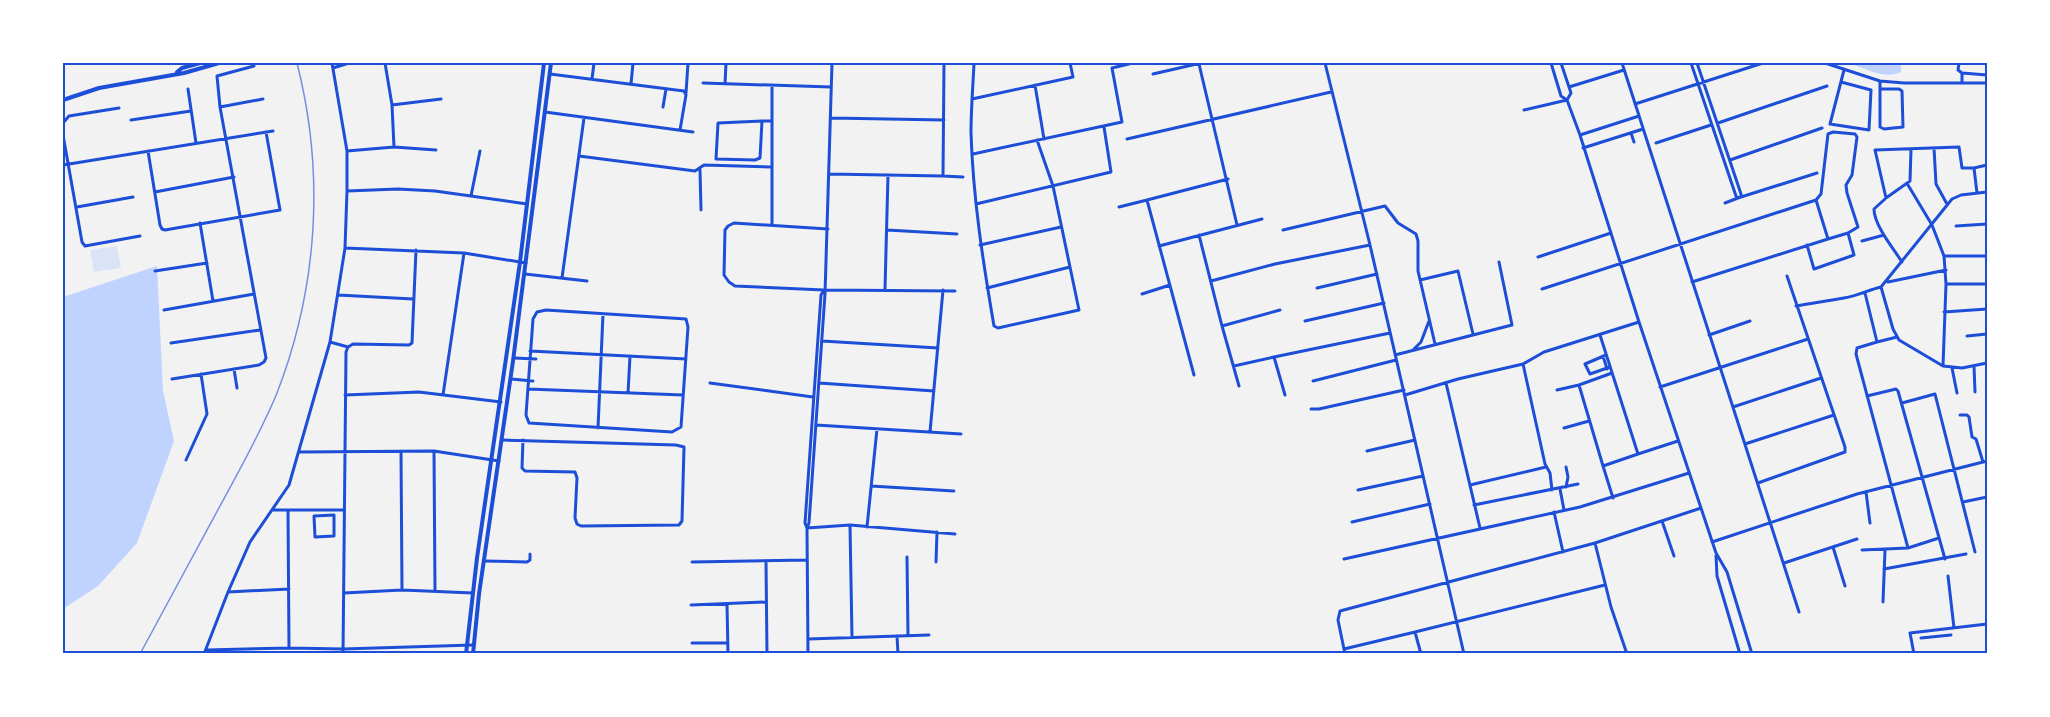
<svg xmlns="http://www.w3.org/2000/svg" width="2050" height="717" viewBox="0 0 2050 717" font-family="'Sofia Sans Condensed',sans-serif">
<rect width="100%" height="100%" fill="#f2f2f2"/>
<!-- green -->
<path fill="#dbe4f7" d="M117 246 121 268 94 272 90 250Z"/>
<!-- water -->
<path fill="#bfd3fe" d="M1849 63H1901V72C1885 80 1864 68 1849 63Z
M157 266 163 391 174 441 137 543 98 586 63 609V297Z"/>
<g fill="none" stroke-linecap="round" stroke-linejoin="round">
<!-- minor -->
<path stroke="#1d4ed8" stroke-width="3" d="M385 63 392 105 394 147
M974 63C973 86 971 109 971 133 973 198 983 262 994 326L998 328 1079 310 1070 267
M1325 63 1370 245 1464 654
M1551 63 1561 96 1567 100 1580 135 1639 322 1716 553 1727 572 1752 654
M1561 63 1571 93 1567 100
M1622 63 1799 612
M1691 63 1736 196 1738 198 1741 197V194L1697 63
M1825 63 1880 81 1904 83H1987
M1959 63 1958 70 1962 73V82
M1199 64 1237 225
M333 68 349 63
M1962 73 1987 75
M550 74 684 91 686 95 680 130
M1153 74 1201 63
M592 79 594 63
M1841 82 1871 90 1869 130 1830 124 1844 70
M703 83 831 87
M631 84 633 63
M725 84 726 63
M772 85V224
M1035 85 1044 139
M1569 87 1624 70
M188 89 196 143
M1880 89H1899L1902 91 1903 127 1884 129 1880 127V81
M686 93 688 63
M972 99 1073 77 1070 63
M1635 104 1763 63
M392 105 441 99
M220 107 263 99
M663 107 666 89
M1524 110 1567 100
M545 112 693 132
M831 118 944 120
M131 120 191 111
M762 121 760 158 755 160 716 159 718 123 762 121H771
M63 123 69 116 119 108
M1718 123 1827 86
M1631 133 1634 142
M63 135 82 242 85 246 140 236
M1580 135 1639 116
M1127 139 1331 92
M1656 143 1711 125
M1583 148 1643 129
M1934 148 1936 184 1947 204
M1911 150 1910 181 1886 198 1875 150 1959 147 1962 168H1974
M148 151 160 225 162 229 165 230 280 210 266 132
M347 151 394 147 436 150
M973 154 1122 122 1112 68 1133 63
M579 156 695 171 704 165 771 167
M1730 160 1822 128
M63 165 273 131
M700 170 701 210
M829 174 943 176 944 63
M943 176 963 177
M1908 185 1932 225 1944 256 1946 284 1943 366
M347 191 398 189 435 191 527 204
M155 192 234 177
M1977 193 1974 168 1987 165
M471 196 480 151
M1741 197 1817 173
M1885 199 1874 209C1874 225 1893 248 1902 262
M1725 203 1738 198
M976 204 1111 172 1104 127
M77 207 133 197
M1119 207 1147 200
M200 223 213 301
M1956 226 1987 224
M828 229 734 223 728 226 725 230 724 275 729 282 735 286 824 290 955 291
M887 230 957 234
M1283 230 1385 206 1398 223 1416 234 1418 241V271L1435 344
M1199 235 1222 326 1239 386
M1828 239 1848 233
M1862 241 1884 235
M980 245 1061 227
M1159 246 1262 219
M345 248 464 253 526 263
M1944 256H1987
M1538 257 1611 233
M155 271 207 263
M525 274 587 281
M562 278 584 118
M1420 280 1458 271 1473 334
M1211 281 1275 264 1370 245
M1692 282 1828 239 1816 200
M1888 282 1946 270
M1946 284H1987
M1881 287 1893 329 1899 340 1943 366 1962 368 1987 363
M987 288 1070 267 1053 186 1037 140
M1317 288 1377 274
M885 289 888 175
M1542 289 1816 200 1821 194 1828 134 1833 132 1855 134 1857 137 1852 175 1846 185 1847 193 1858 227 1848 233 1854 255 1814 269 1807 245
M1865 293 1877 342 1857 348 1856 354 1908 548
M1142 294 1170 285
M338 295 413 299
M1796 306C1812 303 1828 301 1844 298 1858 296 1868 290 1881 287L1952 199 1961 195 1987 192
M164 310 254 294
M546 310 686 319 688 327 681 427 672 432 529 423 526 415 533 319 537 312Z
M1944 312 1987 309
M1305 321 1384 303
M1222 326 1280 310
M1600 335 1638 454 1603 466 1579 385 1612 373
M1709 335 1750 321
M1967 336 1987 334
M822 341 938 348
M330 342 348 347
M1877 342 1897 337
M171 343 260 330
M1414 349 1421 342 1429 321
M530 351 686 359
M1395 355 1512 325 1499 262
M1606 355 1585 364 1590 374 1610 367
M1603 356 1607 369
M1274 357 1390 333
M514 358 536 359
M1523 364 1545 464 1550 473 1552 490
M1234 366 1274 357 1285 395
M1974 366 1975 392
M1952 368 1957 393
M234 369 237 388
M1194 375 1147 200 1228 179
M172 379 259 365 264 362 266 358 220 107 217 76 254 66
M511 379 533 381
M1313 381 1396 360
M710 383 813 397
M819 383 934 391
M1446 383 1480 528
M1660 387 1808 339
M528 389 683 395
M1557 390 1579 385
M628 393 630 356
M345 395 419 392 501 402
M443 395 464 253
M1405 395 1458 379 1523 364 1544 352 1639 322
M1867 396 1896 389 1898 391 1945 559
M1902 403 1935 394 1975 552
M1733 407 1821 378
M1311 409H1319L1404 390
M1960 415H1967L1969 417 1972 437 1976 439 1983 462
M816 425 961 434
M598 428 603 314
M1564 428 1589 421
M930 432 943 290
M502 440C560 442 618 443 676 445L684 447 682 521 679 525 581 526 577 524 575 518 577 478 575 472 525 471 522 468 523 440
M1745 444 1834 415
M401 451 402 590
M434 451 435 590
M1367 451 1415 440
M299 452 434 451 499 461
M1638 454 1678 441
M186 460 207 414 201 374
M1603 466 1613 498
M1758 483 1845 452V447L1787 276
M1470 485 1546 467
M871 486 954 491
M1566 487 1568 477 1566 467
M1560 489 1564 510
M1358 490 1423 476
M1866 492 1870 523
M1963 502 1987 497
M1474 505 1578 484
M273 510H343
M288 510 289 648
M1554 512 1563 552
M334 515V536L315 537 314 516Z
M1662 521 1674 556
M1352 522 1430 504
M850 525 852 638
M867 527 877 429
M807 528 809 523 825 294 832 63
M807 528 850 525 955 534
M1712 542 1857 494 1987 461
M1833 547 1845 586
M1862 550 1908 548 1939 538
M1716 555 1717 576 1740 654
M907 557 908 636
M1344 559 1580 507 1689 473
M484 561 527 562 530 560V554
M766 561 767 654
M692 562 807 560
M936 562 937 532
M1784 563 1857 539
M1884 569 1966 554
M1948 576 1954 628
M228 592 289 589
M344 593 402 590 473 593
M1883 602 1885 550
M727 604 728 654
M691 605 766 602
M897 636 898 654
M1921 638 1951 635
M808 639 929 635
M692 643H728
M1344 649 1415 632
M206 650 289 648 343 649 473 645
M204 654 228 592 250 542 289 485 330 342 345 248 347 191V151L332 63
M343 654 346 352 348 347 353 344 409 345 412 343 416 250
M768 654 808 653
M808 654 807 528 805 523 821 295 824 290
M1345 654 1338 620 1340 611 1595 543
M1421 654 1415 632 1605 585
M1627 654 1611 607 1595 543 1701 508
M1914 654 1910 633 1987 624"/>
<!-- tertiary -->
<path stroke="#1d4ed8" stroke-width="4" d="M177 72 182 68 200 63
M63 100 99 88 184 73 219 63
M466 654 477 558 520 262 544 63
M473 654 479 594 513 361 551 63"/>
<!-- rail -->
<path stroke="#7290e2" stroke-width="1.5" d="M140 654C166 605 193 556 220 506 240 469 261 432 277 393 318 287 325 173 297 63"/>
</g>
<!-- border -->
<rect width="2050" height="717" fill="none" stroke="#ffffff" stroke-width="129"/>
<rect x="64" y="64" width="1922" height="588" fill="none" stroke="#1d4ed8" stroke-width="2"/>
</svg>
